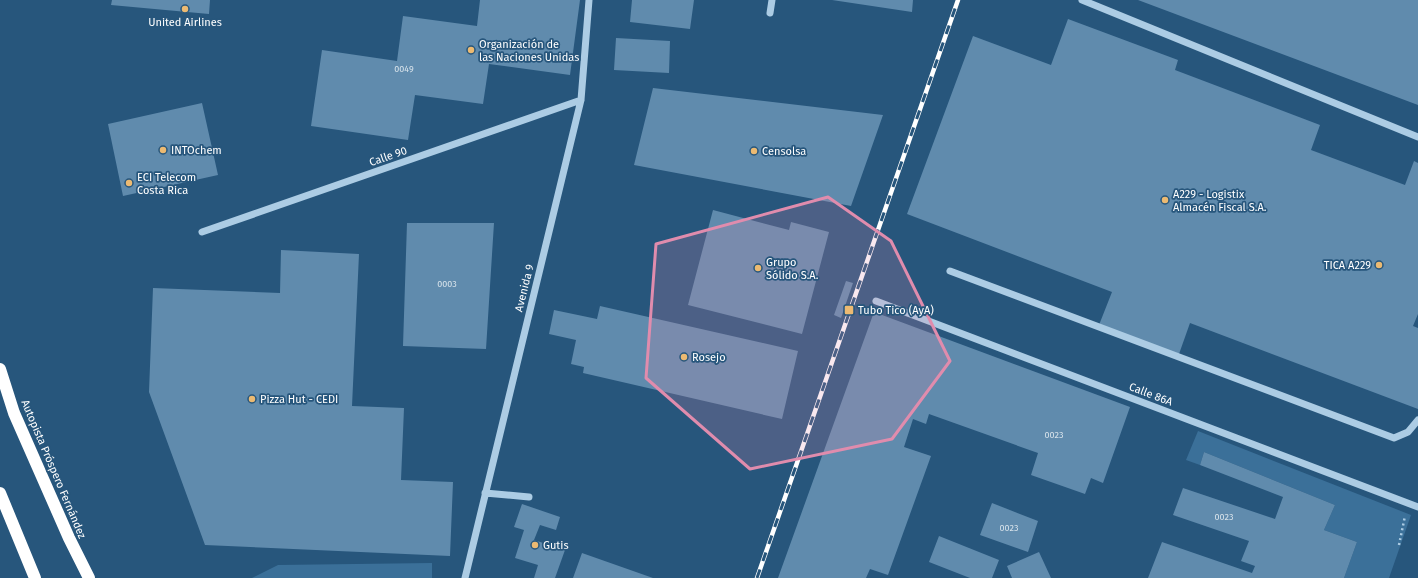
<svg xmlns="http://www.w3.org/2000/svg" width="1418" height="578" viewBox="0 0 1418 578" font-family="'Fira Sans',sans-serif">
<rect width="100%" height="100%" fill="#27567c"/>
<!-- green -->
<path fill="#3b7099" d="M1198 431 1411 515 1389 578H1344L1357 542 1324 530 1335 505 1204 452 1200 465 1186 460Z
M432 563V578H252L278 565Z"/>
<!-- building -->
<path fill="#608bad" d="M112 0H210L209 14 111 5Z
M480 0H580L570 75 489 64 483 104 415 95 408 140 311 126 322 50 397 61 403 16 477 26Z
M632 0H694L690 29 630 22Z
M832 0H913L912 12Z
M1138 0H1418V105Z
M1068 19 1178 60 1175 70 1320 125 1311 150 1405 185 1414 161 1418 163V314L1413 326 1418 328V409L1190 323 1179 354 1099 325 1112 292 907 214 973 36 1051 65Z
M616 38 670 41 669 73 614 70Z
M653 88 883 115 851 206 634 165Z
M202 103 218 175 123 196 108 124Z
M713 210 789 230 791 222 829 232 802 334 688 305Z
M407 223H494L486 349 403 346Z
M281 250 359 254 352 406 404 408 401 480 453 482 450 556 205 545 149 392 153 288 280 293Z
M846 281 853 283 841 318 834 315Z
M600 306 798 351 782 419 583 373 584 367 571 364 576 340 549 334 554 310 597 319Z
M874 312 1130 407 1103 483 1091 478 1085 494 1031 475 1038 453 929 414 926 424 913 419 904 447 931 456 888 575 870 569 866 578H778Z
M1204 452 1335 505 1324 530 1357 542 1344 578H1148L1162 542 1252 573 1255 566 1241 561 1249 541 1173 515 1183 488 1275 519 1283 497 1200 465Z
M992 503 1038 521 1028 552 980 535Z
M522 504 560 517 556 530 540 525 534 540 565 550 555 578H534L538 565 515 558 524 530 514 527Z
M939 536 999 560 992 578H970L929 562Z
M1039 552 1051 578H1012L1007 566Z
M582 553 653 578H573Z"/>
<g fill="none" stroke-linecap="round" stroke-linejoin="round">
<!-- path -->
<path stroke="#accce4" stroke-width="2.5" stroke-dasharray="2 3" stroke-linecap="butt" d="M1399 545 1405 516"/>
<!-- minor -->
<path stroke="#accce4" stroke-width="7" d="M1082 0 1418 137
M770 13 772 0
M202 232 581 100
M950 271 1394 438 1408 432 1418 420
M876 301 1418 507
M485 493 529 497
M465 578 581 100 589 0"/>
<!-- highway -->
<path stroke="#fff" stroke-width="12" d="M0 369 14 413 69 538 89 578
M0 493 35 578"/>
<!-- rail casing -->
<g stroke="#fff" stroke-width="4.5">
<path id="rail" d="M757 578 958 0"/>
</g>
<!-- rail -->
<use href="#rail" stroke="#27567c" stroke-width="3" stroke-dasharray="9" stroke-linecap="butt"/>
</g>
<!-- marked area -->
<path fill="#e08cad" fill-opacity="0.2" stroke="#e08cad" stroke-width="3" stroke-linejoin="round" d="M828 197 891 241 950 361 892 439 750 469 646 378 656 244Z"/>
<!-- markers -->
<g fill="#ecba72" stroke="#27567c" stroke-width="1.5">
<circle cx="185" cy="9" r="4"/>
<circle cx="471" cy="50" r="4"/>
<circle cx="163" cy="150" r="4"/>
<circle cx="754" cy="151" r="4"/>
<circle cx="129" cy="183" r="4"/>
<circle cx="1165" cy="200" r="4"/>
<circle cx="1379" cy="265" r="4"/>
<circle cx="758" cy="268" r="4"/>
<rect x="844" y="305" width="10" height="10" rx="2"/>
<circle cx="684" cy="357" r="4"/>
<circle cx="252" cy="399" r="4"/>
<circle cx="535" cy="545" r="4"/>
</g>
<g text-anchor="middle" stroke-width="3.5" stroke-linejoin="round" paint-order="stroke">
<!-- number labels -->
<g font-size="9" fill="#d7e2ea">
<text x="404" y="72">0049</text>
<text x="447" y="287">0003</text>
<text x="1054" y="438">0023</text>
<text x="1224" y="520">0023</text>
<text x="1009" y="531">0023</text>
</g>
<!-- poi labels -->
<g font-size="11" fill="#fff" stroke="#27567c" text-anchor="start">
<text x="185" y="26" text-anchor="middle">United Airlines</text>
<text x="479" y="48">Organización de<tspan x="479" dy="13">las Naciones Unidas</tspan></text>
<text x="171" y="154">INTOchem</text>
<text x="762" y="155">Censolsa</text>
<text x="137" y="181">ECI Telecom<tspan x="137" dy="13">Costa Rica</tspan></text>
<text x="1173" y="198">A229 - Logistix<tspan x="1173" dy="13">Almacén Fiscal S.A.</tspan></text>
<text x="766" y="266">Grupo<tspan x="766" dy="13">Sólido S.A.</tspan></text>
<text x="1371" y="269" text-anchor="end">TICA A229</text>
<text x="858" y="314">Tubo Tico (AyA)</text>
<text x="692" y="361">Rosejo</text>
<text x="260" y="403">Pizza Hut - CEDI</text>
<text x="543" y="549">Gutis</text>
</g>
<!-- street labels -->
<g font-size="11" fill="#fff" stroke="#27567c">
<text transform="translate(388 156) rotate(-19)" y="4">Calle 90</text>
<text transform="translate(524 288) rotate(-76)" y="4">Avenida 9</text>
<text transform="translate(1151 394) rotate(21)" y="4">Calle 86A</text>
<text transform="translate(54 469) rotate(67)" y="4">Autopista Próspero Fernández</text>
</g>
</g>
</svg>
